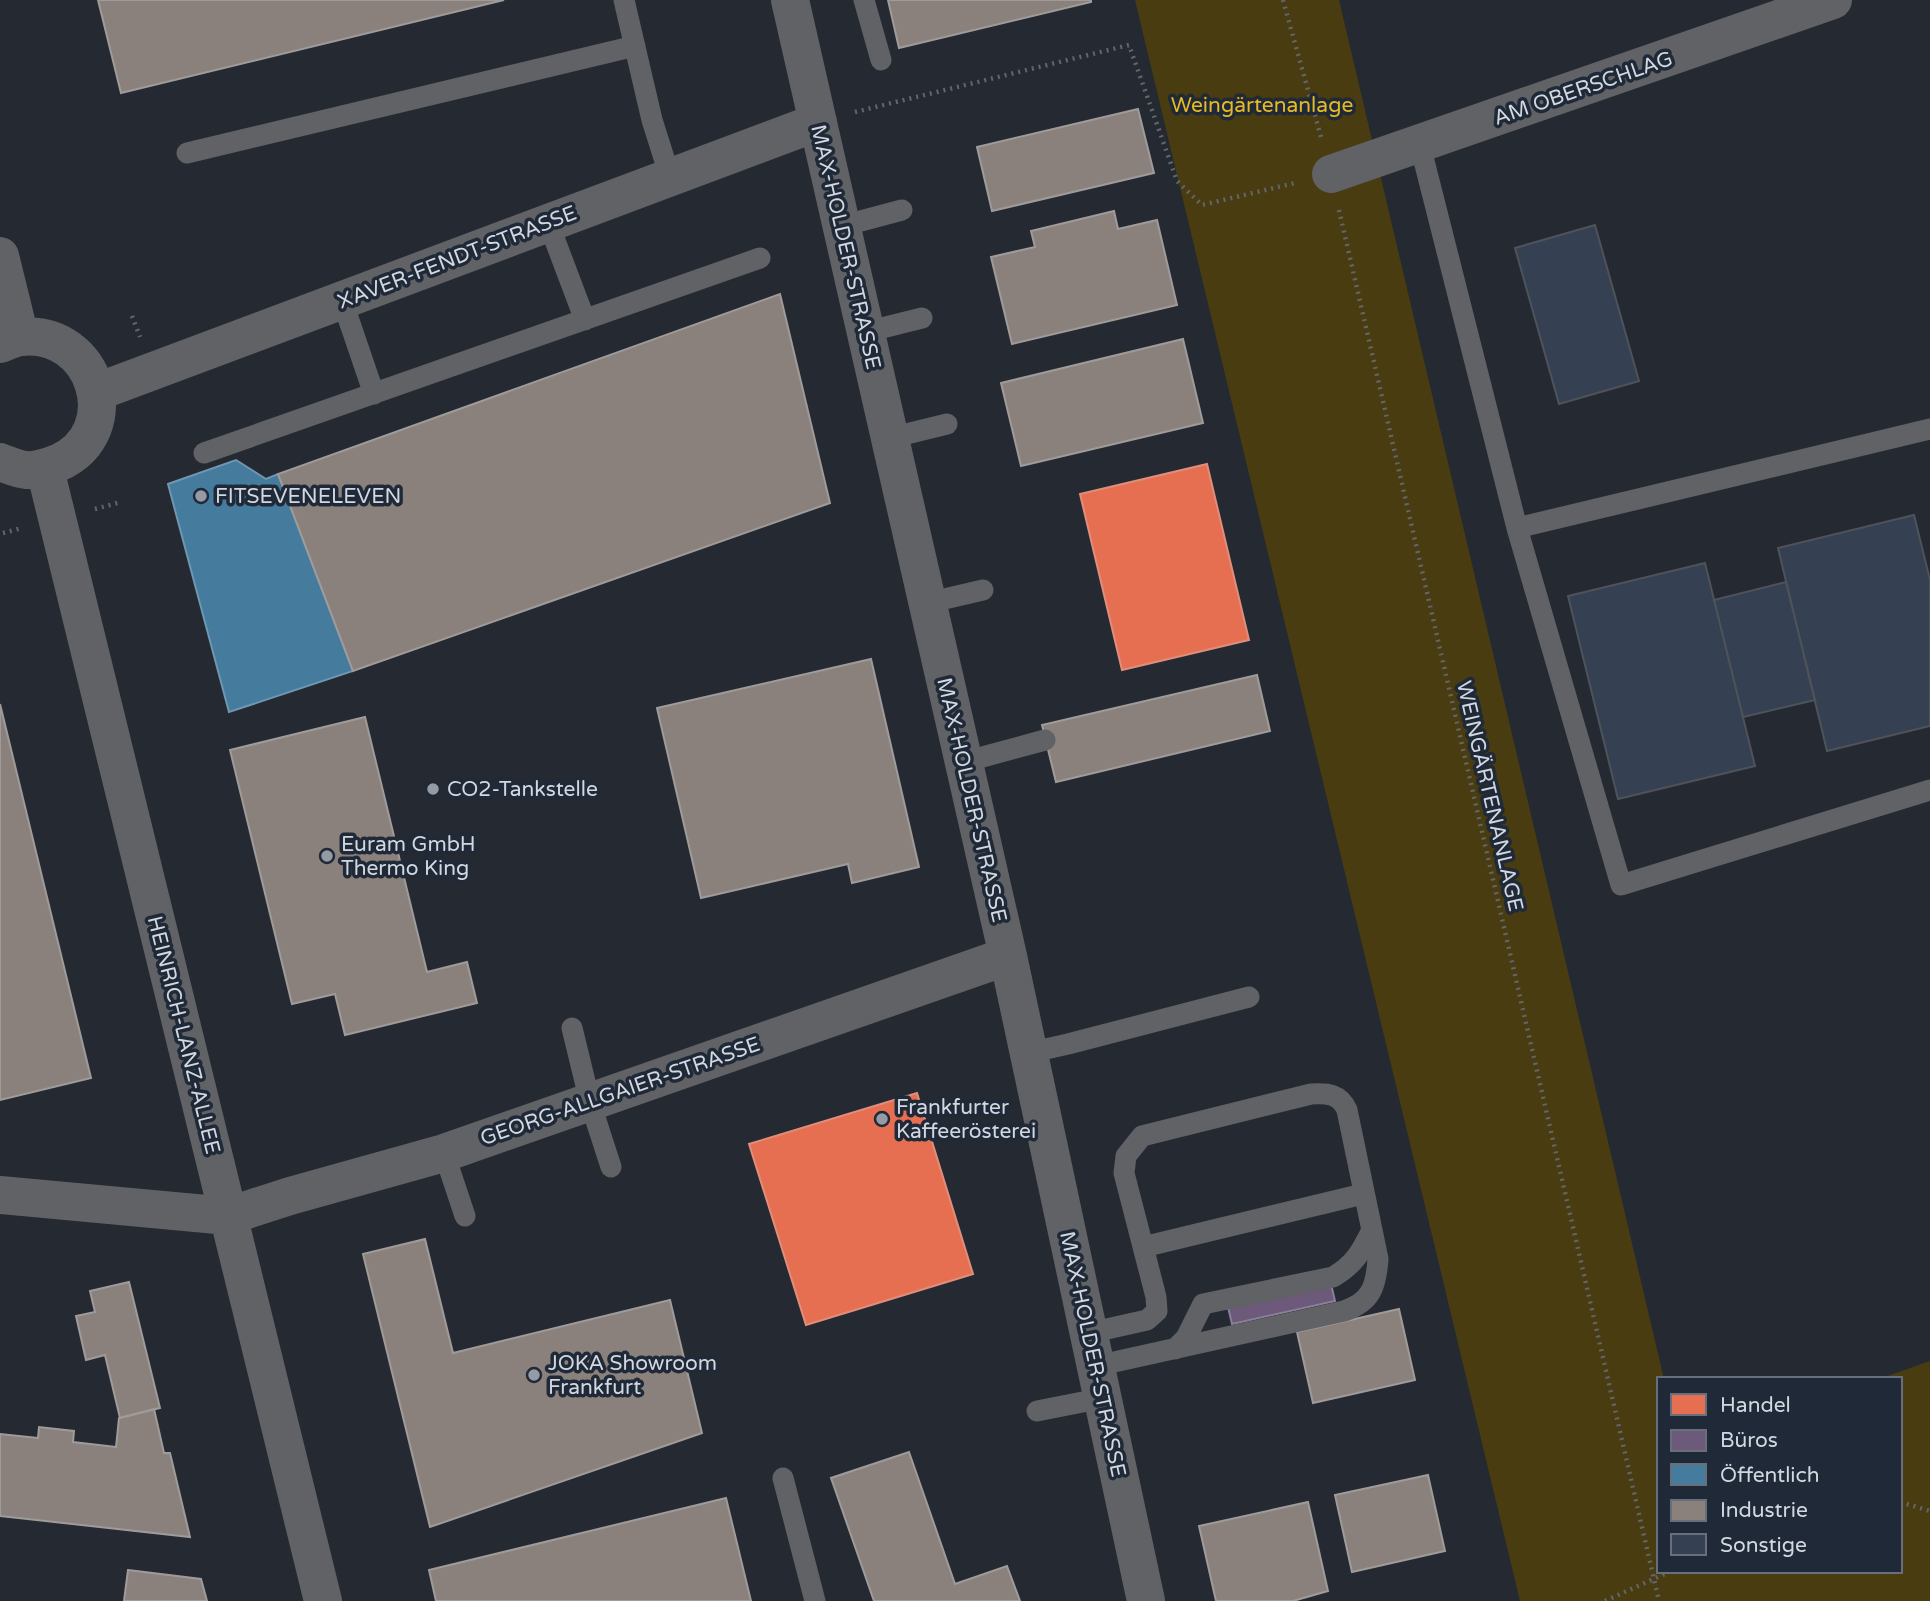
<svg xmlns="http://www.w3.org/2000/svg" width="1930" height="1601" viewBox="0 0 1930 1601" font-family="'Varela Round',sans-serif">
<rect width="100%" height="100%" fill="#252a32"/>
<!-- green -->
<path fill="#493c10" d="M1135 0H1339L1664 1379H1659V1571H1900V1379H1879L1930 1361V1601H1520Z"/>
<!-- shops -->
<path fill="#e76f51" stroke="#e08e7c" stroke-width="2" d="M1207 464 1249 640 1122 670 1080 494Z
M917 1093 973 1274 806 1325 749 1144Z"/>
<!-- offices -->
<path fill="#6d597a" stroke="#8b7f99" stroke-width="2" d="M1331 1284 1335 1301 1232 1324 1228 1307Z"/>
<!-- public -->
<path fill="#457b9d" stroke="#6f97b1" stroke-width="2" d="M236 460 266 479 278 474 353 671 229 712 168 484Z"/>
<!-- industry -->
<path fill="#8a817c" stroke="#9f9b9a" stroke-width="2" d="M98 0H504L121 93Z
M888 0H1091V2L899 48Z
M1138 109 1154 173 992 211 977 147Z
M1114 211 1118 229 1157 220 1177 305 1012 344 991 257 1035 247 1031 231Z
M780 294 830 503 353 671 278 474Z
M1183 339 1203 423 1021 466 1001 383Z
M871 659 919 867 852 883 848 864 701 898 657 708Z
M1257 675 1270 731 1056 782 1042 725Z
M0 704 91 1078 0 1100Z
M365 717 427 972 467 962 477 1003 345 1035 335 994 292 1004 230 750Z
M425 1239 453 1353 670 1300 702 1433 430 1527 363 1254Z
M129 1282 160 1408 120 1418 105 1355 86 1360 76 1316 95 1312 90 1291Z
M1399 1309 1415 1380 1313 1403 1297 1332Z
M154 1409 164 1453H170L190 1537 0 1516V1434L38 1438 39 1427 74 1431 73 1442 116 1447 119 1418Z
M909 1452 955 1584 1007 1566 1020 1601H874L831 1478Z
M1428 1475 1445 1551 1352 1572 1335 1495Z
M726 1498 751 1601H436L429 1570Z
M1308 1502 1328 1591 1293 1601H1216L1199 1526Z
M128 1570 201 1579 207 1601H124Z"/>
<!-- building -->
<path fill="#354152" stroke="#4e535a" stroke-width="2" d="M1595 225 1639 381 1559 404 1515 248Z
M1914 515 1930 580V726L1827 751 1778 548Z
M1705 563 1755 766 1618 799 1568 596Z
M1786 582 1815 700 1743 717 1714 600Z"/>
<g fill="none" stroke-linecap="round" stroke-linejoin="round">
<!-- path -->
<path stroke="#626669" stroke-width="4.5" stroke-dasharray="2 5" stroke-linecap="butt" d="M1283 0 1321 137
M855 112 1129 45 1177 181 1202 205 1295 183
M1339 210 1659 1601
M132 316 140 337
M95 509 121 502
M3 533 22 528
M1900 1502 1930 1511
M1605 1601 1671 1571"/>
<!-- lane -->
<path stroke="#606266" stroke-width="21" d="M624 0 652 120 670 177
M864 0 881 60
M1420 145 1517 528 1930 429
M187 153 635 46
M548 222 585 320
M842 226 902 210
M342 300 374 394
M866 332 922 318
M890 438 947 424
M204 453 760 258
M1517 528 1621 885 1930 790
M927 603 983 590
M964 762 1045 740
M572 1028 590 1102 611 1167
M1028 1053 1068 1044 1249 997
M444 1153 465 1216
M1143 1247 1363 1194
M1089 1333 1147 1320 1157 1311 1156 1297 1124 1173 1126 1156 1142 1136 1311 1094C1328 1093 1340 1094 1347 1110L1378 1259C1376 1287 1371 1302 1344 1311L1096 1366
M1175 1349 1186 1338 1203 1304 1333 1277C1355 1264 1361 1252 1372 1230
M1037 1411 1103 1398
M783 1478 815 1601"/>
<!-- street -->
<path stroke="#606266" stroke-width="38" d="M790 0 1008 956 1146 1601
M1331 174 1833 0
M0 256 20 337
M0 344C6 342 14 338 21 337 96 329 128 432 58 463 48 467 37 471 26 470 18 469 8 465 0 462
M97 392 818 122
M45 469 323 1601
M0 1195 228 1216 290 1196 444 1153 1008 956"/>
</g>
<!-- markers -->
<g fill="#959ba4" stroke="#202937" stroke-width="2.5">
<circle cx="201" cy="496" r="7"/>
<circle cx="433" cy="789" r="7"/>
<circle cx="327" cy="856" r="7"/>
<circle cx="882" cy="1119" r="7"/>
<circle cx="534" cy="1375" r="7"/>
</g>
<g text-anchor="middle" stroke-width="7" stroke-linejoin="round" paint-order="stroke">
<!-- street labels -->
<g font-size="21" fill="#d1d8e1" stroke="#202937">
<text transform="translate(1583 88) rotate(-19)" y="7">AM OBERSCHLAG</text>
<text transform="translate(846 247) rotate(77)" y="7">MAX-HOLDER-STRASSE</text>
<text transform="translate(457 257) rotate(-21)" y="7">XAVER-FENDT-STRASSE</text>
<text transform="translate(1490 796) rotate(77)" y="7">WEINGÄRTENANLAGE</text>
<text transform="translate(972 800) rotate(77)" y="7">MAX-HOLDER-STRASSE</text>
<text transform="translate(184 1035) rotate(76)" y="7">HEINRICH-LANZ-ALLEE</text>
<text transform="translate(620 1091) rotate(-19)" y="7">GEORG-ALLGAIER-STRASSE</text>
<text transform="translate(1093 1354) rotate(78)" y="7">MAX-HOLDER-STRASSE</text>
</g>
<!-- park labels -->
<g font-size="21" fill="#e6ba24" stroke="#202937">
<text x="1262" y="112">Weingärtenanlage</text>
</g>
<!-- poi labels -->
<g font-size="21" fill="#d1d8e1" stroke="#202937" text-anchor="start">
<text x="215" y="503">FITSEVENELEVEN</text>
<text x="447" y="796">CO2-Tankstelle</text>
<text x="341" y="851">Euram GmbH<tspan x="341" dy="24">Thermo King</tspan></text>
<text x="896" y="1114">Frankfurter<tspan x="896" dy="24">Kaffeerösterei</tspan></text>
<text x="548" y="1370">JOKA Showroom<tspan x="548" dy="24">Frankfurt</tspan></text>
</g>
</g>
<!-- legend -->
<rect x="1657" y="1377" width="245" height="196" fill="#202937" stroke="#676f7b" stroke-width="2"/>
<rect x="1671" y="1394" width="35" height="21" fill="#e76f51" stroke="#676f7b" stroke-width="2"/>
<text x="1720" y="1412" font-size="21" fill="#d1d8e1">Handel</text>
<rect x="1671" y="1430" width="35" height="21" fill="#6d597a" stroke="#676f7b" stroke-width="2"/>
<text x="1720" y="1447" font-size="21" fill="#d1d8e1">Büros</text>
<rect x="1671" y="1464" width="35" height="21" fill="#457b9d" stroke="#676f7b" stroke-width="2"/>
<text x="1720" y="1482" font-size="21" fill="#d1d8e1">Öffentlich</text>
<rect x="1671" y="1500" width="35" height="21" fill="#8a817c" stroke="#676f7b" stroke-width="2"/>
<text x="1720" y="1517" font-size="21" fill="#d1d8e1">Industrie</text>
<rect x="1671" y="1534" width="35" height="21" fill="#354152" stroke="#676f7b" stroke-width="2"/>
<text x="1720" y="1552" font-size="21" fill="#d1d8e1">Sonstige</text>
</svg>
